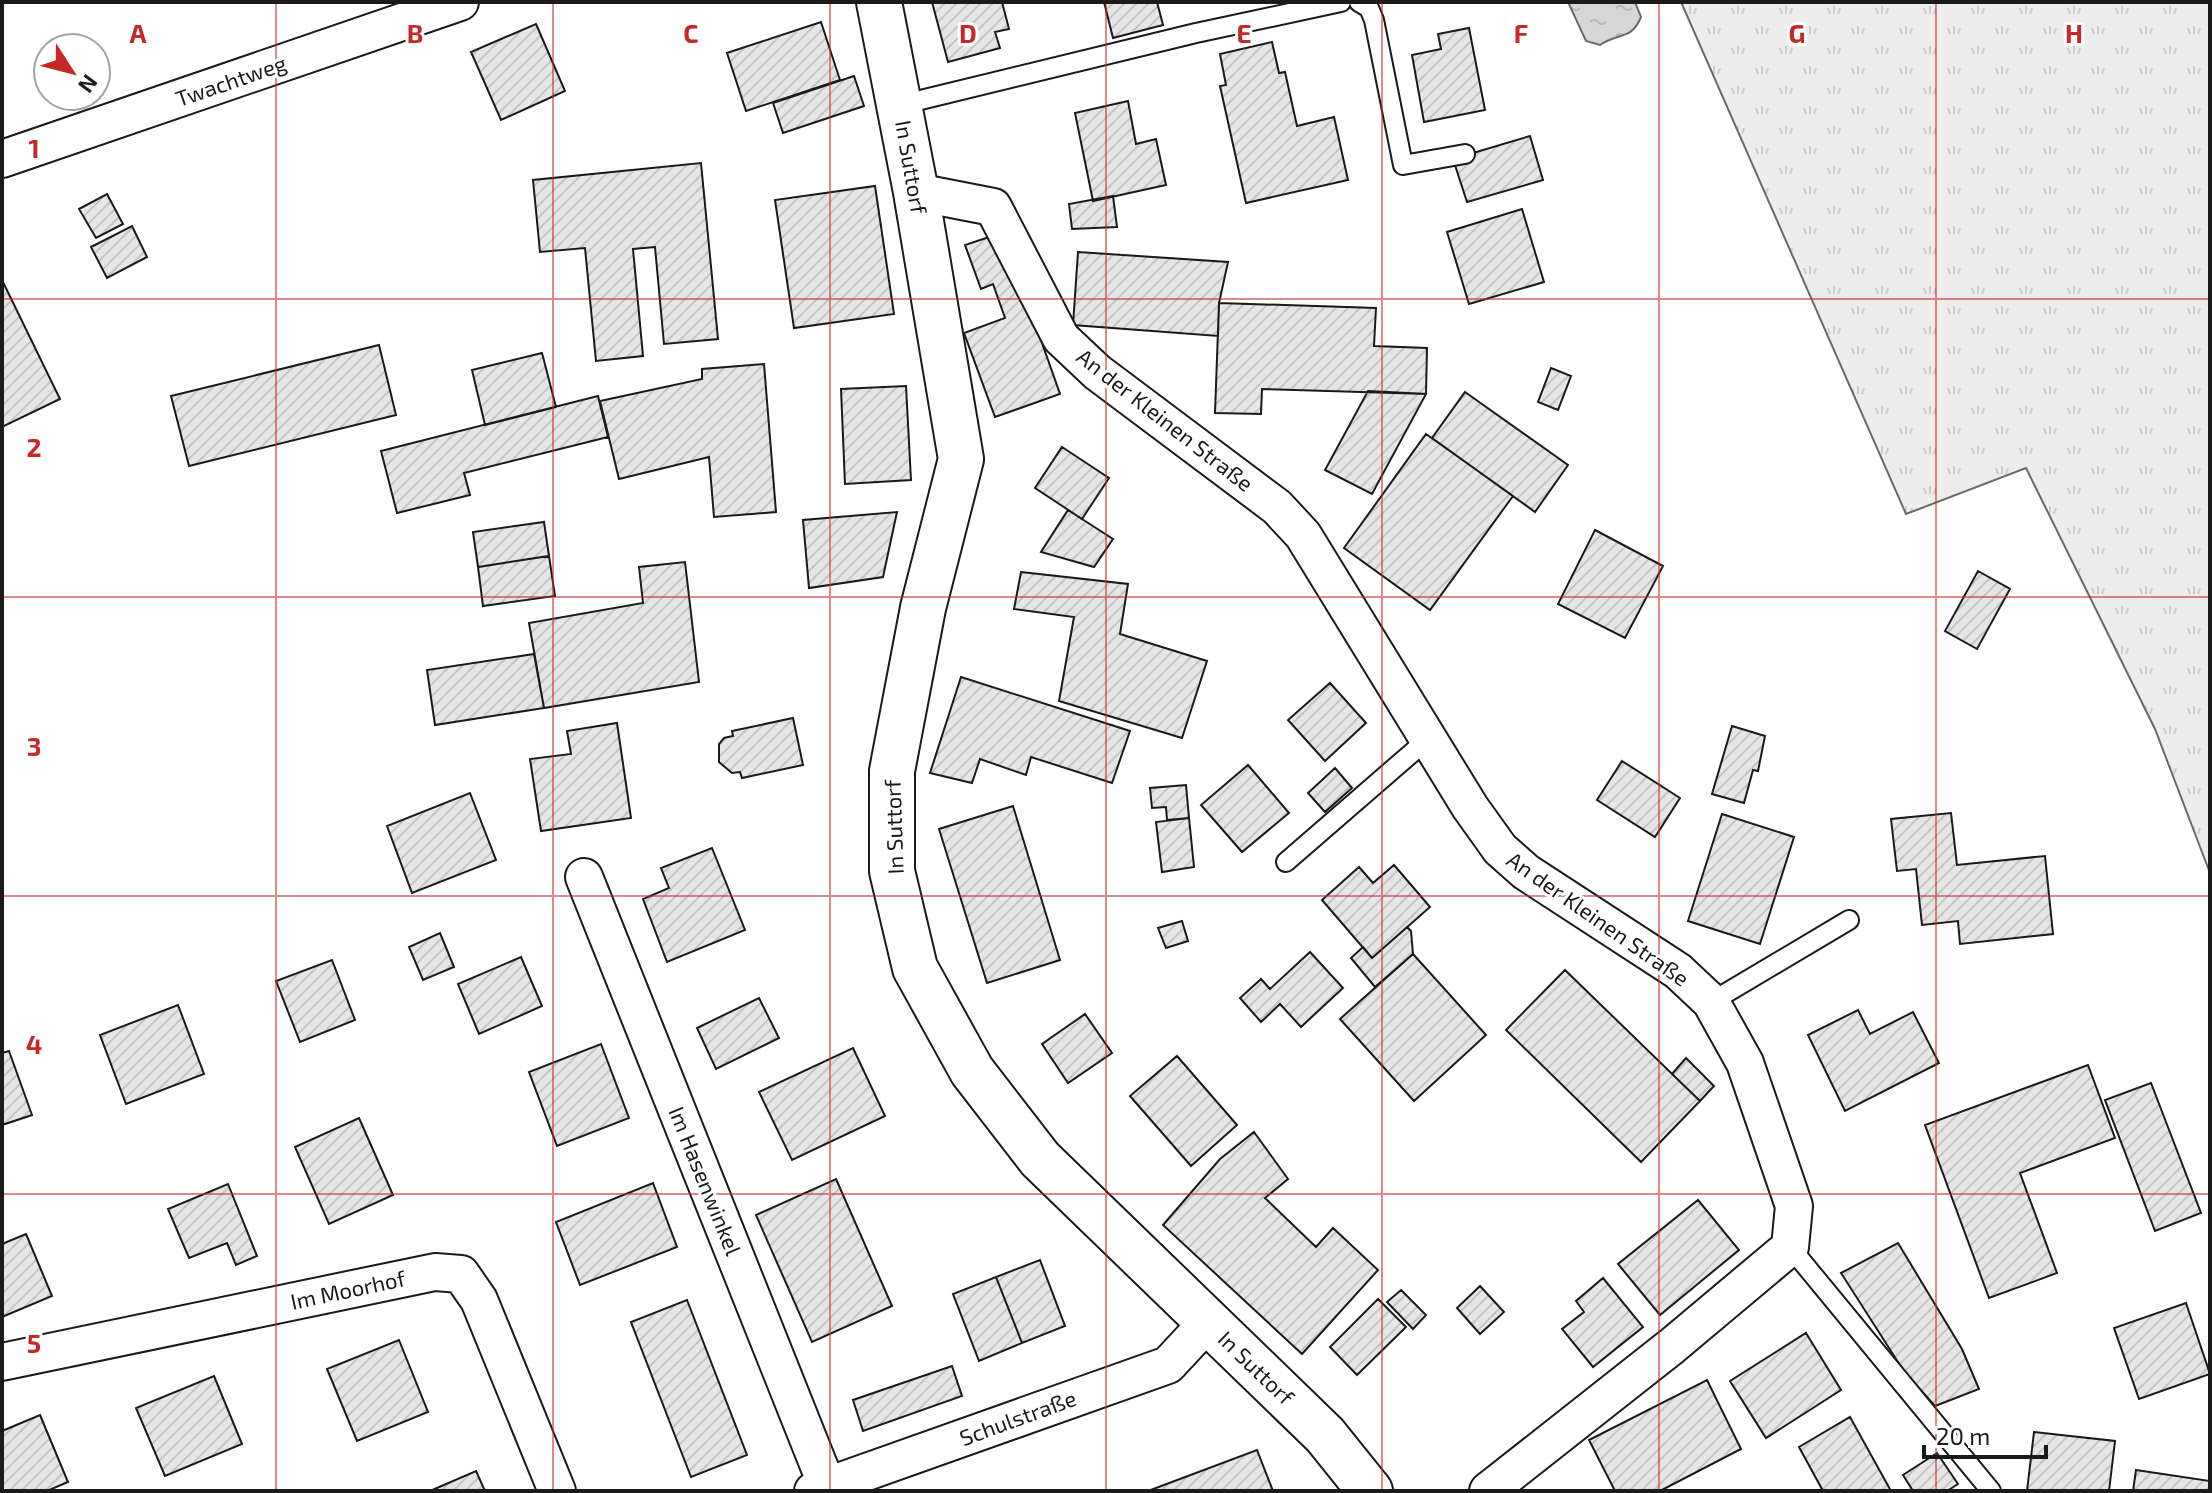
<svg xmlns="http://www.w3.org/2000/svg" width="2212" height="1493" viewBox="0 0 2212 1493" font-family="'Exo 2',sans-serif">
<defs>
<pattern id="grass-tufts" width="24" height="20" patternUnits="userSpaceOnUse" patternTransform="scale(2)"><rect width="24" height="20" fill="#ededed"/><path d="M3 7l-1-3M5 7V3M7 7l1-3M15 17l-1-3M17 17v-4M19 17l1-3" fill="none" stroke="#cbcbcb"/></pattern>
<pattern id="water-ripples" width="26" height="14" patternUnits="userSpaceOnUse" patternTransform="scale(2)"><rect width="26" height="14" fill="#d7d7d7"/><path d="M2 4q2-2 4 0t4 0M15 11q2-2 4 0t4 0" fill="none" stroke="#b8b8b8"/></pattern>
<pattern id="building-hatch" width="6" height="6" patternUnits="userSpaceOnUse" patternTransform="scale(2)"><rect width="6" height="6" fill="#e6e6e6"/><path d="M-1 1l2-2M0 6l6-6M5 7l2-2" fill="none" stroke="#c5c5c5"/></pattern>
</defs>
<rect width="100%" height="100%" fill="#fff"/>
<!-- grass -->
<path fill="url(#grass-tufts)" stroke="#6a6a6a" stroke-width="2" d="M1681 2H2210V873L2155 729 2026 468 1906 514Z"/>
<!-- water -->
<path fill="url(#water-ripples)" stroke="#6a6a6a" stroke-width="2" d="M1568 2H1635L1641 17C1631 41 1619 32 1600 45L1586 41Z"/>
<!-- building -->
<path fill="url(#building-hatch)" stroke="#1a1a1a" stroke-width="2" d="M932 2H1002L1009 29 995 32 1000 48 948 62Z
M1104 2H1157L1163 25 1113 38Z
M821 22 840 80 746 111 727 53Z
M536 24 565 91 501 120 471 52Z
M1469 28 1485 110 1424 122 1412 55 1441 49 1438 34Z
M1272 42 1279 73 1285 72 1297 126 1334 117 1348 180 1246 203 1220 86 1226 85 1220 54Z
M854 76 864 106 783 133 773 103Z
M1128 101 1136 144 1156 139 1166 185 1093 201 1075 113Z
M1530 136 1543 180 1467 202 1453 159Z
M701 163 718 339 664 344 655 247 633 249 643 356 596 361 585 248 540 252 533 180Z
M875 186 894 314 794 328 775 200Z
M107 194 123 224 96 238 79 209Z
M1113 196 1117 227 1072 229 1069 204Z
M1522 209 1544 282 1469 304 1447 232Z
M132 226 147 257 107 278 91 247Z
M992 236 1018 275 1060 394 995 417 964 333 1005 318 993 284 981 289 965 245Z
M1078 252 1228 262 1219 303 1218 336 1073 325Z
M2 280 60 399 2 427Z
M1219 303 1376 308 1374 346 1427 348 1426 394 1262 389 1261 414 1215 413Z
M379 345 396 415 189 466 171 396Z
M542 353 556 407 485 425 472 370Z
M764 364 776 512 714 517 709 457 619 479 600 401 702 379V369Z
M1551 368 1571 376 1558 410 1538 402Z
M906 386 911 480 845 484 841 389Z
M1368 391 1426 394 1372 494 1325 470Z
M1465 392 1568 465 1535 512 1432 438Z
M598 396 608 437 464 473 470 495 397 513 381 451Z
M1426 434 1513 496 1430 610 1344 548Z
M1062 447 1109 478 1082 519 1035 488Z
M1068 510 1113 539 1094 567 1041 552Z
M897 512 883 577 809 588 803 520Z
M544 522 549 556 478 567 473 532Z
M1595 530 1663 566 1625 638 1558 604Z
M549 556 555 596 483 606 478 567Z
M685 562 699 682 544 708 529 623 643 603 639 567Z
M1978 571 2010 589 1977 649 1945 631Z
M1021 572 1128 584 1120 634 1207 661 1182 738 1059 701 1074 617 1014 609Z
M534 654 544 708 435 725 427 670Z
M961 677 1130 731 1112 783 1031 757 1026 775 980 759 972 783 930 773Z
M1330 683 1366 723 1325 761 1288 720Z
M793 718 803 765 742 778 740 772 732 773 719 762V744L724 738 733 736 732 731Z
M617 723 631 818 541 831 530 759 571 754 567 731Z
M1732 726 1765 736 1758 771 1753 770 1744 803 1712 794Z
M1622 761 1680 798 1655 837 1597 800Z
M1248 765 1289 813 1242 852 1201 805Z
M1335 768 1352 788 1325 812 1308 793Z
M1186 785 1189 818 1167 820 1166 807 1152 808 1150 788Z
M470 793 496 860 412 893 387 826Z
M1013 806 1060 960 987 983 939 829Z
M1951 813 1957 865 2045 856 2053 934 1960 944 1958 921 1922 925 1916 869 1897 871 1891 819Z
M1722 814 1794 837 1760 944 1688 921Z
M1189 818 1194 867 1162 872 1156 822Z
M712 848 745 930 667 962 643 899 669 888 661 868Z
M1394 865 1430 907 1372 958 1322 900 1359 867 1373 883Z
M1182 921 1188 941 1166 948 1158 928Z
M1407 927 1411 931 1413 954 1375 987 1351 958 1363 947 1372 958Z
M440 933 454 967 423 980 409 947Z
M1310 952 1343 988 1301 1027 1280 1004 1261 1022 1240 998 1261 979 1270 989Z
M1413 954 1486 1035 1414 1101 1340 1019Z
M521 957 542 1006 479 1034 458 984Z
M332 960 355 1020 300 1042 276 981Z
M1565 970 1700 1101 1641 1162 1506 1030Z
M759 998 779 1038 716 1069 697 1028Z
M178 1005 204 1074 126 1104 100 1035Z
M1858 1010 1870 1034 1913 1012 1939 1063 1845 1111 1808 1035Z
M1085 1014 1112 1053 1068 1083 1042 1044Z
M601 1044 629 1118 557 1146 529 1072Z
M853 1048 885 1116 792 1160 759 1092Z
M9 1051 32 1115 2 1125V1053Z
M1177 1056 1237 1125 1191 1166 1130 1096Z
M1686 1058 1714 1086 1700 1101 1672 1074Z
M2088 1065 2115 1138 2020 1173 2057 1273 1989 1298 1925 1125Z
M2151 1083 2201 1213 2155 1231 2105 1100Z
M359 1118 393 1195 329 1224 295 1147Z
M1254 1132 1288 1179 1265 1198 1316 1247 1333 1228 1378 1270 1302 1354 1163 1225 1220 1159Z
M836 1179 892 1306 812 1342 756 1215Z
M653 1183 677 1247 580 1285 556 1222Z
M228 1184 257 1256 236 1265 227 1243 189 1258 168 1209Z
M1698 1200 1739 1250 1660 1315 1618 1264Z
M26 1234 52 1296 2 1317V1244Z
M1898 1243 1962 1349 1979 1389 1935 1406 1905 1373 1841 1273Z
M1040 1260 1065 1326 1022 1343 996 1277Z
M996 1277 1022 1343 979 1361 953 1294Z
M1603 1278 1643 1327 1593 1367 1562 1329 1584 1312 1576 1301Z
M1480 1286 1504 1312 1480 1334 1457 1308Z
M1401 1290 1426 1315 1413 1329 1387 1302Z
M1378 1299 1406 1327 1357 1375 1330 1347Z
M687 1300 747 1455 691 1477 631 1322Z
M2186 1303 2210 1374 2139 1399 2114 1328Z
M1806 1333 1841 1390 1766 1438 1730 1381Z
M399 1340 428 1412 357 1441 327 1369Z
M952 1366 962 1396 863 1431 853 1400Z
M214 1376 242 1444 165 1476 136 1408Z
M1707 1380 1741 1449 1660 1491H1615L1589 1440Z
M40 1415 68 1482 47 1491H2V1431Z
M1850 1417 1891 1491H1823L1799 1447Z
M2034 1432 2115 1441 2109 1491H2027Z
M1257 1450 1273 1491H1148Z
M1937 1453 1958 1484 1947 1491H1913L1903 1475Z
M2136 1470 2210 1481V1491H2133Z
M476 1471 485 1491H430Z"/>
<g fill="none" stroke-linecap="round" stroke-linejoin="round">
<!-- lane casing -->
<g stroke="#1a1a1a" stroke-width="22">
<path id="lane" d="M1359 2 1369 8 1374 20 1403 165 1465 154
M900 105 1196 33 1341 2
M1286 862 1429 738
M1711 1002 1849 920
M1790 1247 1991 1491"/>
</g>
<!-- street casing -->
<g stroke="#1a1a1a" stroke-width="40">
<path id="street" d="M2 159 460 2
M916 192 993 207 1061 338 1097 372 1277 507 1303 535 1470 807 1500 849 1526 872 1678 971 1711 1002 1745 1063 1794 1206 1790 1247 1672 1346 1488 1491
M584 877 827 1486
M2 1362 435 1272 461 1274 479 1300 557 1491
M813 1491 1168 1365 1208 1322"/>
</g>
<!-- secondary casing -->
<g stroke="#1a1a1a" stroke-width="48">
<path id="secondary" d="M879 2 916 192 961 459 923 608 892 771V871L915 968 972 1071 1040 1159 1325 1435 1370 1491"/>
</g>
<!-- lane -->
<use href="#lane" stroke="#fff" stroke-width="18"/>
<!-- street -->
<use href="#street" stroke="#fff" stroke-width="36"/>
<!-- secondary -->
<use href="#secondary" stroke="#fff" stroke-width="44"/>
</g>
<!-- grid -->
<path fill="none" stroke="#c62828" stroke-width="2" stroke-opacity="0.55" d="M276 2V1491M553 2V1491M830 2V1491M1106 2V1491M1382 2V1491M1659 2V1491M1936 2V1491M2 299H2210M2 597H2210M2 896H2210M2 1194H2210"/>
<g text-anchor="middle" stroke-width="6" stroke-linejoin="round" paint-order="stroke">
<!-- street labels -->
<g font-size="22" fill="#1a1a1a" stroke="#fff">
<text transform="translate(231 81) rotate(-19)" y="8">Twachtweg</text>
<text transform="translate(911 167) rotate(80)" y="8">In Suttorf</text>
<text transform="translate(1165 420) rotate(38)" y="8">An der Kleinen Straße</text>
<text transform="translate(894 827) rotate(-92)" y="8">In Suttorf</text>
<text transform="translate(1598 919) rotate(35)" y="8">An der Kleinen Straße</text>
<text transform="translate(705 1181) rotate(68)" y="8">Im Hasenwinkel</text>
<text transform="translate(348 1290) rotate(-12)" y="8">Im Moorhof</text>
<text transform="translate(1256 1368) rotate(44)" y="8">In Suttorf</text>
<text transform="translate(1018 1418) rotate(-20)" y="8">Schulstraße</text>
</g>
</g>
<g font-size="26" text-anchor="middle" font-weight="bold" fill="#c62828" stroke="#fff" stroke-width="6" stroke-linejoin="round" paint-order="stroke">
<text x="138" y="43">A</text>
<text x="415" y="43">B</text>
<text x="691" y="43">C</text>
<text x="968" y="43">D</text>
<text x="1244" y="43">E</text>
<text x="1521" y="43">F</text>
<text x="1797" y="43">G</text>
<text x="2074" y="43">H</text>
<text x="34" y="158">1</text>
<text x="34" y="457">2</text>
<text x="34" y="756">3</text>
<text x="34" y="1054">4</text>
<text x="34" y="1353">5</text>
</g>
<!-- border -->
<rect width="2212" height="1493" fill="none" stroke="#1a1a1a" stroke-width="8"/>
<!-- north arrow -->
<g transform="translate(72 72) rotate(126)"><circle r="38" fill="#ffffff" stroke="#a3a3a3" stroke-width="2"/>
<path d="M0-6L14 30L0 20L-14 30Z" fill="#c62828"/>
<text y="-12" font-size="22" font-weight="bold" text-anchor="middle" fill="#1a1a1a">N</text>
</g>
<!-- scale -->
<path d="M1924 1445v12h122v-12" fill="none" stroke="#1a1a1a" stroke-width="4"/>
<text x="1936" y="1445" font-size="24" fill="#1a1a1a" stroke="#ffffff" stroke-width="6" paint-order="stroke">20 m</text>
</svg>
